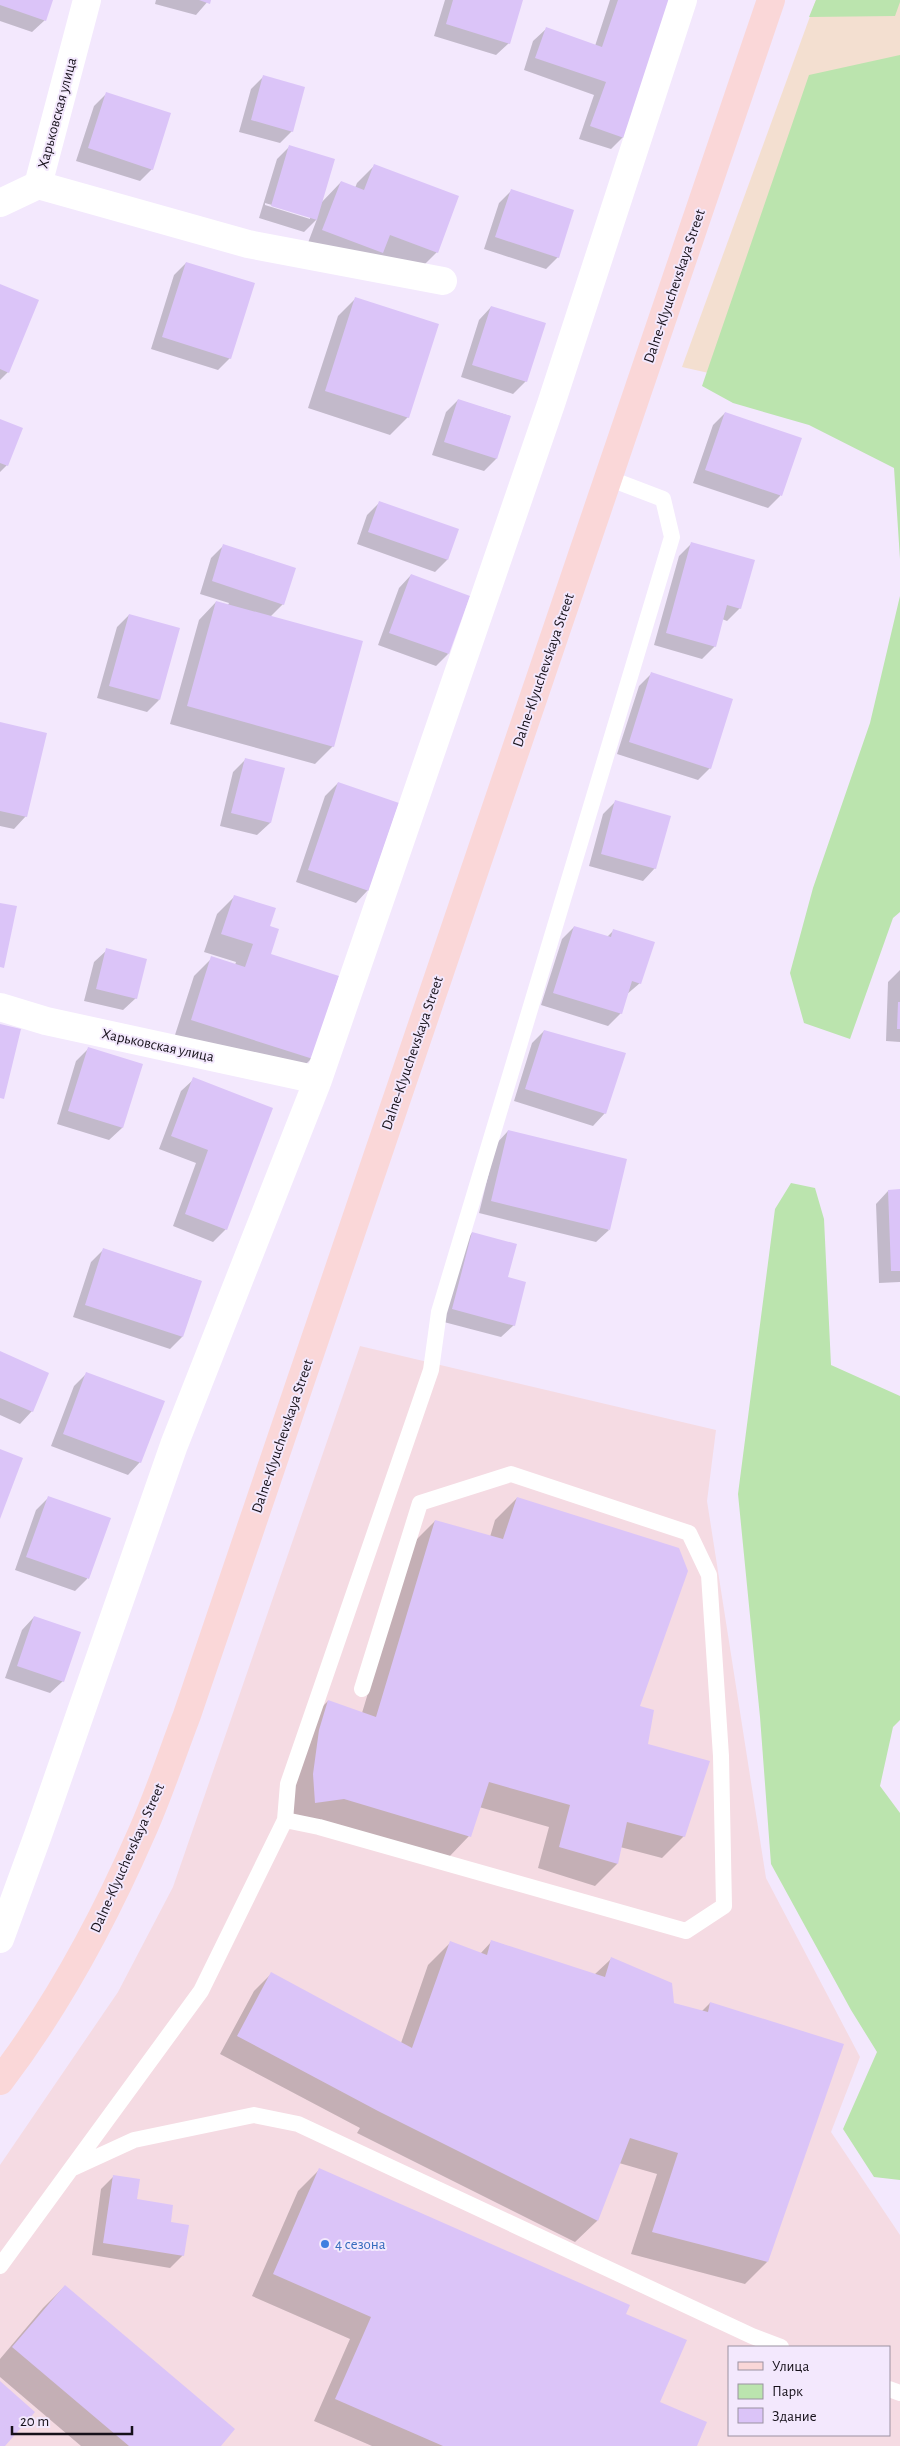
<svg xmlns="http://www.w3.org/2000/svg" width="900" height="2446" viewBox="0 0 900 2446" font-family="'Alegreya Sans',sans-serif">
<rect width="100%" height="100%" fill="#f3e8fd"/>
<!-- commercial -->
<path fill="#f3dfd0" d="M816 0H900V416L682 367Z"/>
<!-- industrial -->
<path fill="#f5dbe3" fill-rule="evenodd" d="M360 1346 716 1430 707 1501 766 1878 860 2057 831 2132 900 2235V2446H0V2165L118 1992 173 1887ZM729 2347H889V2435H729Z"/>
<!-- green -->
<path fill="#bbe4ae" d="M816 0H900V2L895 16 809 17Z
M900 55V559L894 468 809 425 733 403 702 386 809 75Z
M900 596V912L893 918 850 1039 804 1023 790 973 813 888 870 723Z
M791 1183 815 1188 824 1219 831 1365 900 1396V1720L893 1727 880 1786 900 1813V2180L874 2177 843 2129 877 2052 851 2010 771 1864 760 1717 738 1494 775 1209Z"/>
<!-- shadow -->
<path fill="#0003" fill-rule="evenodd" d="M0 0H51L45 20 32 32 0 21Z
M156 0H209L196 15 155 4Z
M445 0H521L509 43 496 55 434 36Z
M610 0H669L623 137 611 149 579 139 594 95 524 70 533 41 546 29 595 46Z
M264 76 292 131 280 143 239 132 251 89Z
M107 93 152 169 140 181 76 161 94 106Z
M289 147 321 203 341 182 355 188 357 183 375 165 437 252 419 270 379 255 364 270 306 248 317 219 304 232 259 218 277 159ZM265 203 310 216V219L265 205Z
M511 191 558 257 546 269 484 249 499 203Z
M186 263 230 358 218 370 151 349 174 275Z
M0 285 8 372 0 380Z
M355 299 408 417 390 435 308 408 338 316Z
M491 307 526 381 513 394 461 377 479 320Z
M458 400 510 416 496 459 484 471 432 455 446 412Z
M725 413 800 439 780 496 768 508 693 483 713 425Z
M0 421 7 465 0 472Z
M380 502 457 530 447 560 435 572 357 544 367 515Z
M691 544 740 608 727 621 722 619 715 646 702 659 654 645 679 556Z
M224 545 283 604 270 617 333 746 315 764 170 724 199 620 216 602 228 605 229 603 200 594 211 558Z
M411 575 448 654 436 666 378 645 399 588Z
M129 615 159 700 147 712 97 698 117 627Z
M651 674 710 768 698 780 617 754 639 686Z
M0 723 26 816 14 829 0 826Z
M245 760 283 769 270 823 257 835 220 826 233 772Z
M338 783 368 890 356 903 296 882 325 796Z
M615 802 655 868 643 881 589 866 603 814Z
M234 897 268 927 269 955 312 1058 294 1076 174 1038 194 976 212 958 235 965 236 962 204 952 217 914Z
M574 927 607 937 614 930 640 983 626 995 621 1013 608 1026 541 1005 562 939Z
M107 950 136 998 123 1010 84 1001 94 962Z
M900 970V1042L886 1041 888 982Z
M544 1031 605 1113 593 1126 514 1101 532 1043Z
M88 1049 142 1065 122 1128 109 1140 57 1124 76 1061Z
M194 1079 226 1229 213 1242 173 1226 196 1163 159 1149 181 1091Z
M508 1131 609 1230 596 1242 479 1213 496 1144Z
M888 1191H900V1282L879 1283 876 1204Z
M472 1233 506 1278 514 1325 501 1337 440 1321 460 1246Z
M103 1250 201 1281 182 1337 170 1349 73 1317 91 1262Z
M0 1353 32 1411 20 1424 0 1415Z
M86 1374 140 1462 128 1475 51 1446 74 1386Z
M49 1497 109 1519 87 1579 75 1591 15 1570 36 1510Z
M517 1498 638 1707 646 1745 684 1836 662 1858 620 1847 617 1864 595 1886 538 1868 549 1827 479 1807 469 1836 448 1858 294 1824 292 1797 306 1723 328 1701 362 1713 413 1543 435 1521 490 1537 495 1520Z
M34 1617 63 1681 50 1693 5 1678 22 1630Z
M492 1941 594 1975 611 1959 673 2004 701 2012 710 2003 767 2262 745 2284 631 2254 657 2174 619 2163 597 2221 575 2242 357 2133 360 2128 220 2054 254 1991 271 1974 401 2043 428 1965 450 1943 480 1954Z
M319 2170 625 2314 658 2402 695 2446H372L314 2421 350 2339 252 2296 298 2191Z
M114 2176 135 2200 169 2223 183 2255 170 2268 92 2255 101 2189Z
M65 2286 219 2446H81L0 2377V2359L43 2308Z"/>
<!-- building -->
<path fill="#dbc4f8" d="M0 0H53L46 21 0 5Z
M199 0H211L210 4Z
M453 0H523L510 44 446 24Z
M618 0H671L624 138 590 126 606 82 535 58 546 27 602 47Z
M263 75 305 87 293 132 251 120Z
M106 92 171 113 153 170 88 148Z
M289 145 335 159 317 220 271 206Z
M374 164 459 196 438 253 390 235 383 253 322 230 341 181 364 190Z
M511 189 574 210 559 258 495 237Z
M186 262 255 283 231 359 162 337Z
M0 284 39 300 9 373 0 369Z
M355 297 439 324 409 418 325 391Z
M491 306 546 323 527 382 472 365Z
M458 399 511 416 497 459 444 442Z
M725 412 802 438 782 496 705 470Z
M0 419 23 428 8 466 0 463Z
M379 501 459 529 448 560 368 532Z
M691 542 755 560 741 609 727 605 716 647 666 633Z
M223 544 296 568 284 605 212 581Z
M411 574 470 596 449 654 389 633Z
M216 601 363 641 334 747 187 706Z
M129 614 180 628 160 700 109 686Z
M651 672 733 699 711 769 629 742Z
M0 722 47 733 27 817 0 811Z
M245 758 285 768 271 823 231 813Z
M338 782 399 803 369 891 308 870Z
M615 800 671 816 656 869 601 854Z
M234 895 276 908 270 926 279 929 271 954 339 976 313 1059 191 1020 211 956 245 967 253 944 221 934Z
M0 903 17 906 4 968 0 967Z
M574 926 611 937 613 929 655 942 641 984 632 981 622 1014 553 993Z
M106 948 147 959 137 999 96 989Z
M898 1002H900V1029H897Z
M0 1024 21 1029 4 1099 0 1098Z
M544 1030 626 1053 606 1114 525 1089Z
M88 1047 143 1064 123 1128 68 1111Z
M193 1077 273 1108 227 1230 185 1214 208 1150 171 1136Z
M508 1130 627 1159 610 1230 491 1201Z
M900 1189V1271H891L888 1190Z
M472 1232 517 1244 508 1277 526 1282 515 1326 452 1309Z
M103 1248 202 1281 183 1337 85 1305Z
M0 1351 49 1373 33 1412 0 1398Z
M86 1372 165 1401 141 1463 63 1434Z
M0 1449 23 1458 0 1519Z
M48 1496 111 1518 89 1579 26 1557Z
M517 1497 679 1548 688 1571 640 1706 654 1710 648 1744 710 1761 685 1837 627 1822 618 1864 559 1847 570 1805 489 1782 471 1837 344 1799 315 1803 313 1774 319 1730 328 1700 376 1717 435 1520 503 1539Z
M34 1616 81 1632 64 1682 17 1666Z
M491 1940 605 1977 611 1957 672 1983 674 2003 708 2012 710 2002 844 2044 768 2262 652 2232 678 2153 630 2138 598 2221 378 2111 237 2036 271 1972 412 2048 450 1941 487 1955Z
M319 2168 630 2305 626 2314 687 2340 660 2402 707 2422 697 2446H443L335 2399 371 2317 273 2274Z
M113 2175 140 2179 137 2199 173 2205 171 2222 189 2225 184 2256 103 2243Z
M65 2285 235 2429 221 2446H129L12 2347Z
M0 2381 35 2412 5 2446H0Z"/>
<g fill="none" stroke-linecap="round" stroke-linejoin="round">
<!-- service -->
<path stroke="#fff" stroke-width="16" d="M285 1820 319 1827 686 1931 724 1906 721 1756 709 1575 689 1533 511 1474 420 1503 362 1689
M73 2168 134 2140 254 2115 298 2124 752 2336 781 2347
M0 2266 201 1991 285 1820 288 1784 431 1370 439 1312 672 537 663 499 608 478
M889 2389 900 2393"/>
<!-- minor -->
<path stroke="#fff" stroke-width="28" d="M38 185 248 244 443 281
M0 203 38 185 87 0
M0 1007 46 1021 318 1080
M0 1939 38 1835 174 1445 318 1080 551 404 683 0"/>
<!-- primary -->
<path stroke="#fad7d8" stroke-width="28" d="M0 2081C58 2005 104 1919 142 1832 159 1794 172 1754 187 1715L771 0"/>
</g>
<!-- markers -->
<circle fill="#3f7fe0" stroke="#f3e8fd" stroke-width="2" cx="325" cy="2244" r="5"/>
<g text-anchor="middle" stroke-width="4" stroke-linejoin="round" paint-order="stroke">
<!-- street labels -->
<g font-size="15" fill="#16111a" stroke="#f3e8fd">
<text transform="translate(57 113) rotate(-75)" y="5">Харьковская улица</text>
<text transform="translate(674 286) rotate(-71)" y="5">Dalne-Klyuchevskaya Street</text>
<text transform="translate(543 670) rotate(-71)" y="5">Dalne-Klyuchevskaya Street</text>
<text transform="translate(158 1045) rotate(12)" y="5">Харьковская улица</text>
<text transform="translate(412 1053) rotate(-71)" y="5">Dalne-Klyuchevskaya Street</text>
<text transform="translate(282 1436) rotate(-71)" y="5">Dalne-Klyuchevskaya Street</text>
<text transform="translate(127 1858) rotate(-66)" y="5">Dalne-Klyuchevskaya Street</text>
</g>
<!-- shop labels -->
<g font-size="15" fill="#366cbe" stroke="#f3e8fd" text-anchor="start">
<text x="335" y="2249">4 сезона</text>
</g>
</g>
<!-- legend -->
<rect x="728" y="2346" width="162" height="90" fill="#f3e8fd" stroke="#9b92a2"/>
<rect x="738" y="2362" width="25" height="8" fill="#fad7d8" stroke="#9b92a2"/>
<text x="772" y="2371" font-size="15" fill="#16111a">Улица</text>
<rect x="738" y="2384" width="25" height="15" fill="#bbe4ae" stroke="#9b92a2"/>
<text x="772" y="2396" font-size="15" fill="#16111a">Парк</text>
<rect x="738" y="2408" width="25" height="15" fill="#dbc4f8" stroke="#9b92a2"/>
<text x="772" y="2421" font-size="15" fill="#16111a">Здание</text>
<!-- scale -->
<path d="M12 2426v8h120v-8" fill="none" stroke="#16111a" stroke-width="2.5"/>
<text x="20" y="2426" font-size="15" fill="#16111a" stroke="#f3e8fd" stroke-width="4" paint-order="stroke">20 m</text>
</svg>
